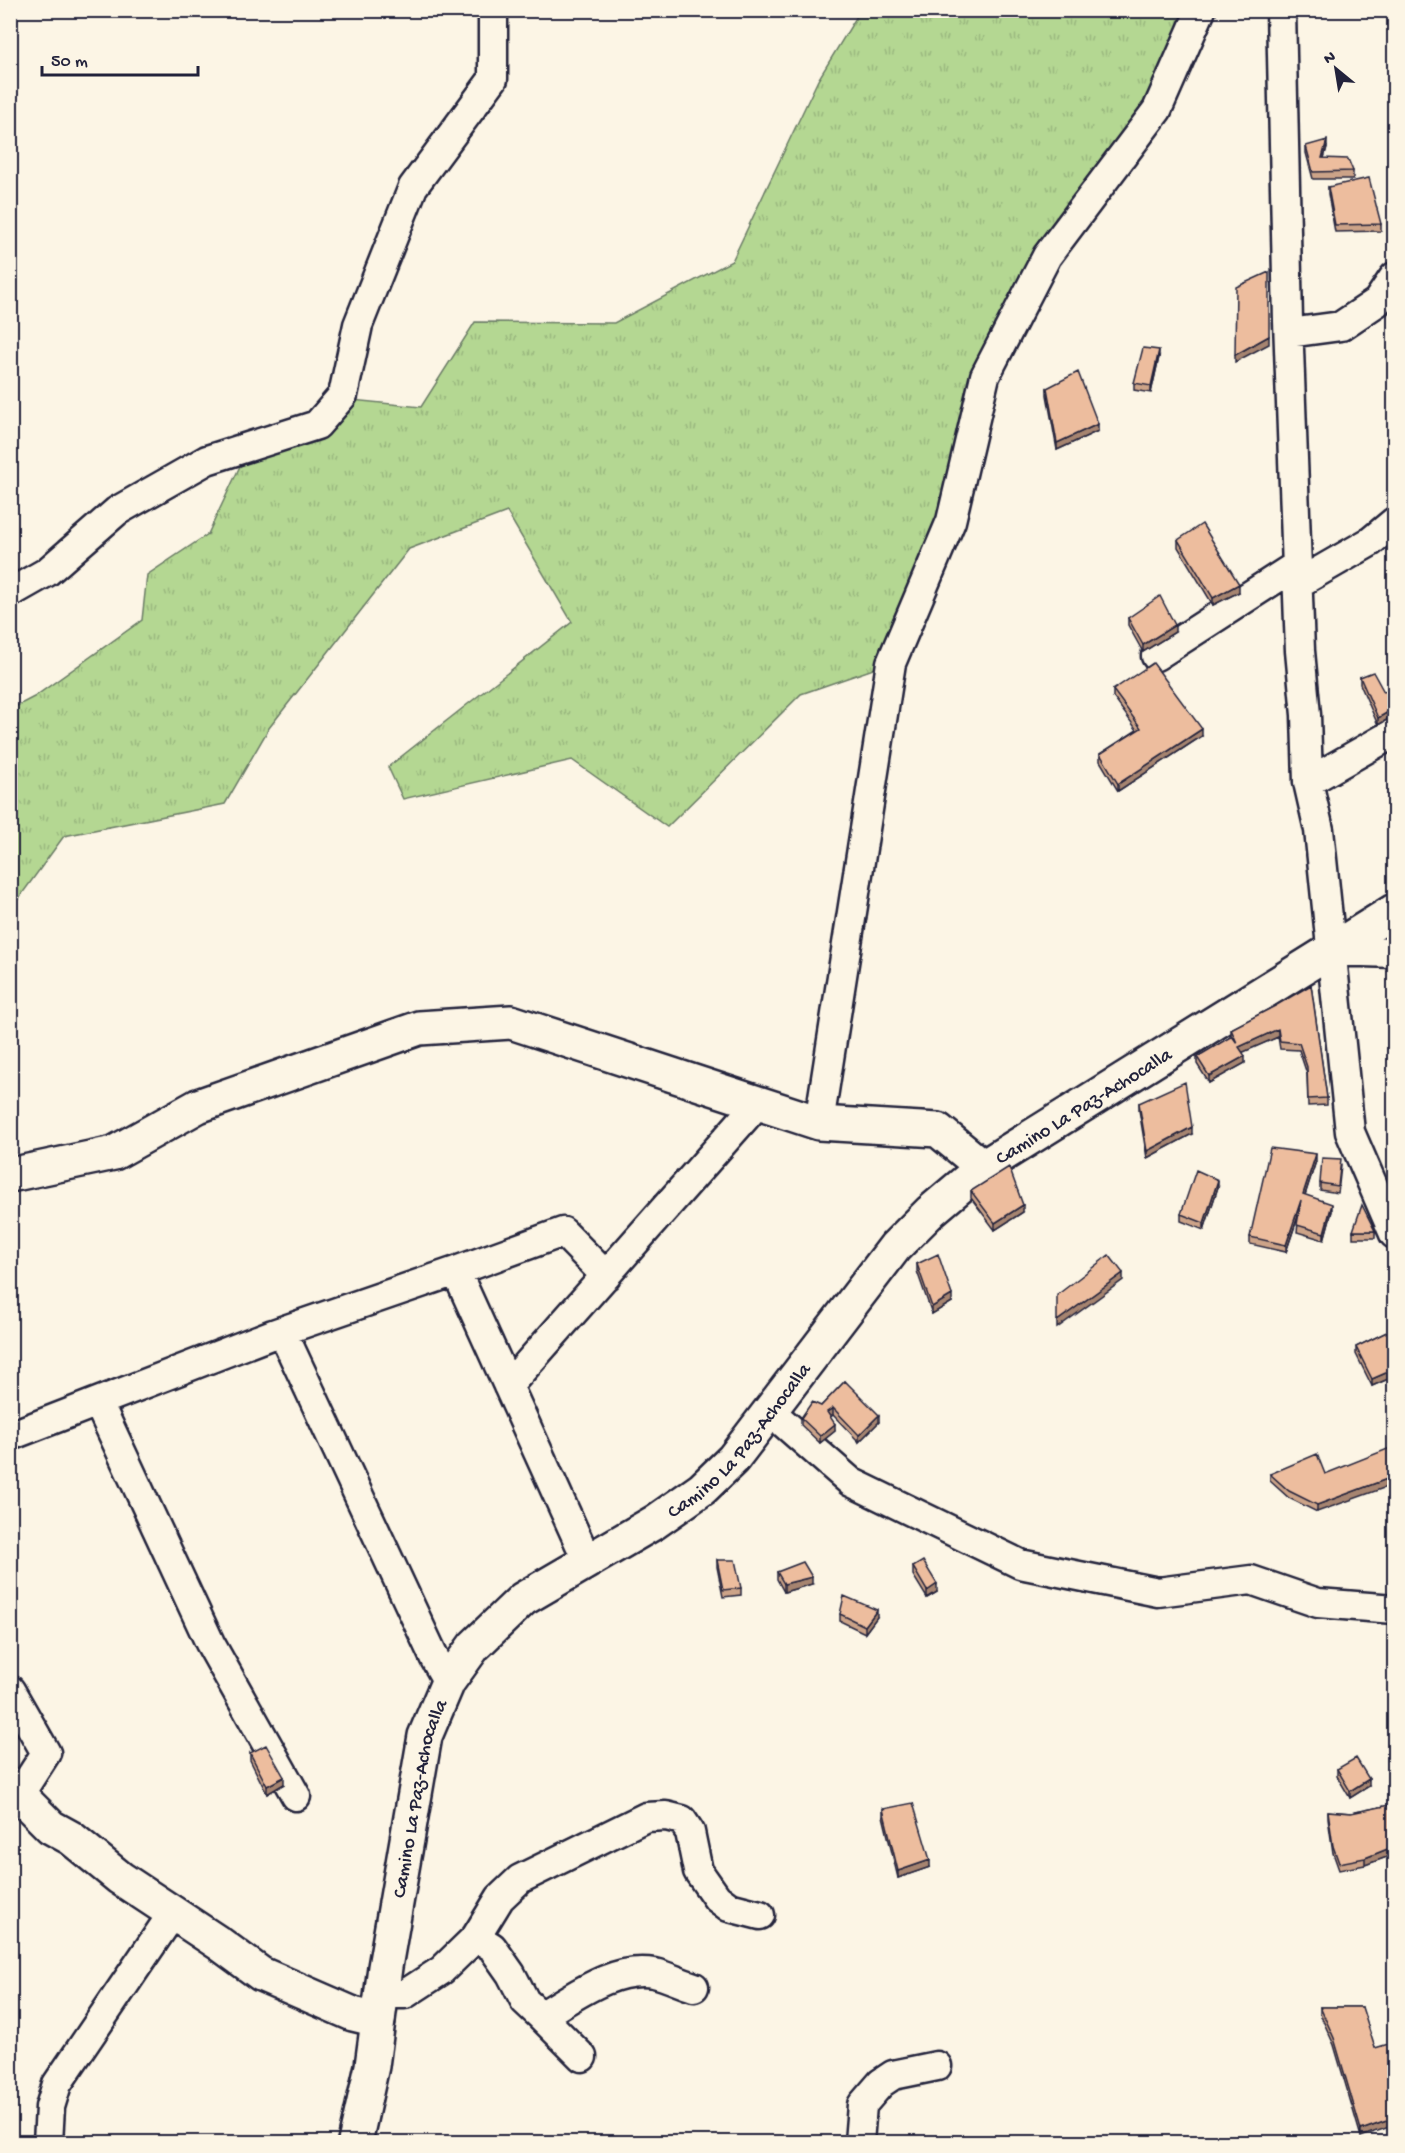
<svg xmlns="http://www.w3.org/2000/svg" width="1405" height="2153" viewBox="0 0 1405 2153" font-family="'Gochi Hand',sans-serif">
<defs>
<pattern id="grass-tufts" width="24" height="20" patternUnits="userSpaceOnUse" patternTransform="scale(1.5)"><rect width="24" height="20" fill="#b4d792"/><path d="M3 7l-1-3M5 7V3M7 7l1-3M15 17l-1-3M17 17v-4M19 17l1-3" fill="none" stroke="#9ab87f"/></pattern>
</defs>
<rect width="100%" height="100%" fill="#fcf5e5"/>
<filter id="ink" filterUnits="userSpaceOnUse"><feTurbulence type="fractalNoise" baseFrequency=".0167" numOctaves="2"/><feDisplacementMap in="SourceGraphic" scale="12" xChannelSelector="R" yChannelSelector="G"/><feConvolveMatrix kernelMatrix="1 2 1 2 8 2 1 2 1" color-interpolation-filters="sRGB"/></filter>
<g filter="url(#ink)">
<!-- grass -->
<path fill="url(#grass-tufts)" stroke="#6b7c66" stroke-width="1.5" d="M860 11H1201L985 376 891 663 801 694 667 827 572 760 403 799 388 767 572 622 507 512 409 549 269 728 225 804 64 836 11 909V709L34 697 142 620 147 575 208 534 241 464 320 438 352 400 421 407 475 322 614 323 732 261 818 80Z"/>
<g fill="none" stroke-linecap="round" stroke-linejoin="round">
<!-- minor casing -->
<g stroke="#22223b" stroke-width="33">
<path id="minor" d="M1281 10 1288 321 1300 651 1306 715 1308 782 1319 830 1350 1132 1394 1234
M1289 333 1341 326 1377 302 1394 277
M1297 584 1370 542 1394 522
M10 593 47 572 117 511 207 460 317 425 343 395 358 325 413 187 493 79V10
M1156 656 1297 565
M1308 782 1394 733
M1331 951 1394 953
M819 1123 891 663 951 521 985 376 1047 256 1157 110 1201 10
M456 1271 563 1232 606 1276
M282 1331 435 1659 448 1682
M508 1386 758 1103
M98 1402 210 1643 296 1796
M770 1411 851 1482 1020 1564 1158 1592 1251 1580 1318 1603 1394 1609
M10 1436 273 1334 456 1271 587 1560
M10 1690 46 1753 19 1795 10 1802
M476 1937 492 1947 511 1974 525 2001 541 2016C574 1997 613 1966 654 1973 667 1976 681 1983 694 1987
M381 1994H405L442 1970 476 1937 500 1898 520 1879 646 1817 666 1816 682 1820 690 1832 698 1871 717 1898 729 1907 760 1915
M541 2016 582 2057
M48 2142 50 2107 57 2084 173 1913
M859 2142 862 2105 881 2083 893 2075 937 2066"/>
</g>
<!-- major casing -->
<g stroke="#22223b" stroke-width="38">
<g id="major">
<path d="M10 1175 114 1153 198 1106 419 1028 511 1022 819 1123 938 1130 983 1167"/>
<path d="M10 1790 19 1795 51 1827 71 1838 120 1878 220 1944 261 1974 353 2014 378 2020"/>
<path id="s1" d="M355 2142 372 2066 385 1967 425 1736 448 1682 474 1646 523 1599 655 1522 702 1489 733 1459 895 1247 931 1211 983 1167 1394 911"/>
</g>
</g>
<!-- minor -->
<use href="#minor" stroke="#fcf5e5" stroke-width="28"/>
<!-- major -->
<use href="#major" stroke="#fcf5e5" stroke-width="33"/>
</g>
<!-- wall -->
<path fill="#cca388" stroke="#22223b" stroke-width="1.5" d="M1306 146 1327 147 1324 158 1353 171V179H1313L1306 153Z
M1328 187 1381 224V231L1335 232 1328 194Z
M1159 357 1151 393 1134 390V383Z
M1047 388 1098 431 1057 450 1047 395Z
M1178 540 1239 592 1213 605 1178 547Z
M1128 618 1175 632 1143 652 1128 625Z
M1360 677 1384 692 1395 684V715L1378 725 1360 684Z
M1113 690 1202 736 1118 791 1100 761V754L1137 730 1113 697Z
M1311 985 1327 1098V1105L1308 1106 1307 1074 1299 1050 1280 1049 1278 1037 1242 1052 1245 1063 1209 1083 1197 1064V1057L1231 1037V1029L1275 1006Z
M1139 1103 1192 1134 1147 1158 1139 1110Z
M1395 1145V1160L1391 1153V1146Z
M1316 1161 1305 1195 1332 1211 1324 1240 1297 1232 1299 1214 1286 1252 1250 1244V1237Z
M1341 1166 1338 1193 1320 1190V1183Z
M1218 1187 1204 1230 1181 1221V1214Z
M971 1191 1023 1212 995 1230 971 1198Z
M1353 1231H1375V1238H1353Z
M917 1264 952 1302 932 1314 917 1271Z
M1395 1328V1376L1372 1386 1356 1354V1347Z
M845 1381 879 1422 859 1442 833 1415 830 1417 835 1431 820 1443 801 1425V1418L821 1406Z
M1270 1474H1325L1317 1512 1289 1498 1270 1481Z
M717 1560 741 1588V1595L723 1597 717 1567Z
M913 1567 937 1592 927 1598 913 1575Z
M777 1572 812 1584 784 1592 777 1579Z
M840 1614 877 1617 865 1633 840 1621Z
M250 1753 284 1784 267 1794 250 1760Z
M1337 1769 1369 1786 1350 1798 1337 1776Z
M1395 1804V1854L1365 1865 1339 1870 1333 1853 1328 1818V1811L1351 1813Z
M883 1809 930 1867 898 1878 883 1816Z
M1320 2007H1362L1361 2137 1334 2045 1320 2014Z"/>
<!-- shaded-wall -->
<path fill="#a6846f" stroke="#22223b" stroke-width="1.5" d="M1327 140V147L1322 165V158Z
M1269 336V344L1235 362V355Z
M1159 350V357L1151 393V386Z
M1098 424V431L1057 450V443Z
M1239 584V592L1213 605V598Z
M1175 625V632L1143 652V645Z
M1395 708V715L1378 725V718Z
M1202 729V736L1118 791V784Z
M1278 1029V1037L1239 1054V1047Z
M1245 1056V1063L1209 1083V1076Z
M1192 1127V1134L1147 1158V1151Z
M1316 1154V1161L1303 1201V1194Z
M1218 1180V1187L1204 1230V1223Z
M1301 1200V1207L1286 1252V1245Z
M1332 1204V1211L1324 1240V1233Z
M1023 1205V1212L995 1230V1223Z
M1123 1273V1280L1057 1328V1321Z
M952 1295V1302L932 1314V1307Z
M1395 1369V1376L1372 1386V1379Z
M833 1408V1415L827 1419V1412Z
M879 1415V1422L859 1442V1435Z
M835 1424V1431L820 1443V1436Z
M1395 1476V1484L1317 1512V1505Z
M812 1577V1584L784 1592V1584Z
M937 1584V1592L927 1598V1591Z
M877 1610V1617L865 1633V1626Z
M284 1777V1784L267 1794V1786Z
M1369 1779V1786L1350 1798V1791Z
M1395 1846V1854L1365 1865V1858Z
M930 1860V1867L898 1878V1871Z
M1395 2118V2125L1361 2137V2130Z"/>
<!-- building -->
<path fill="#edbd9e" stroke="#22223b" stroke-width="1.5" d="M1327 140 1322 158 1348 159 1353 171 1313 172 1306 146Z
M1369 178 1381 224 1335 225 1328 187Z
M1269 272V336L1235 355 1236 287Z
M1143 348 1159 350 1151 386 1134 383Z
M1078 372 1098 424 1057 443 1047 388Z
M1202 524 1239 584 1213 598 1178 540Z
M1160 596 1175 625 1143 645 1128 618Z
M1153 663 1202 729 1118 784 1100 754 1141 728 1113 690Z
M1373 672 1384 692 1395 684V708L1378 718 1360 677Z
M1311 985 1327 1098 1308 1099 1307 1067 1299 1043 1280 1041 1278 1029 1239 1047 1245 1056 1209 1076 1197 1057 1232 1036 1237 1043 1231 1029 1275 1006Z
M1185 1082 1192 1127 1147 1151 1139 1103Z
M1395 1145V1152L1391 1146Z
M1270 1148 1316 1154 1303 1194 1332 1204 1324 1233 1297 1225 1301 1200 1286 1245 1250 1237Z
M1322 1158 1341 1159 1338 1186 1320 1183Z
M1009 1167 1023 1205 995 1223 971 1191Z
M1196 1170 1218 1180 1204 1223 1181 1214Z
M1362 1205 1375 1231H1353Z
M938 1254 952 1295 932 1307 917 1264Z
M1109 1255 1123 1273 1057 1321V1295Z
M1395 1328V1369L1372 1379 1356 1347Z
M845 1381 879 1415 859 1435 833 1408 827 1412 835 1424 820 1436 801 1418 812 1402 821 1406Z
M1395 1446V1476L1317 1505 1289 1491 1270 1474 1317 1454 1325 1474Z
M717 1560H735L741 1588 723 1590Z
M923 1561 937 1584 927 1591 913 1567Z
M803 1562 812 1577 784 1584 777 1572Z
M844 1596 877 1610 865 1626 840 1614Z
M266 1745 284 1777 267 1786 250 1753Z
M1356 1758 1369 1779 1350 1791 1337 1769Z
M913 1803 930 1860 898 1871 883 1809Z
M1395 1804V1846L1365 1858 1339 1863 1333 1846 1328 1811 1351 1813Z
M1320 2007H1362L1375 2048 1395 2042V2118L1361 2130 1334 2038Z"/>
</g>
<g text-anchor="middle" stroke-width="4.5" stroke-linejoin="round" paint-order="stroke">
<!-- street labels -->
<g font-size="20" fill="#22223b" stroke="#fcf5e5">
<text dy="7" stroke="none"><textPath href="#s1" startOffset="1340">Camino La Paz-Achocalla</textPath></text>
<text dy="7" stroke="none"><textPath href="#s1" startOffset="854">Camino La Paz-Achocalla</textPath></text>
<text dy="7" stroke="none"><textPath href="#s1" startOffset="350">Camino La Paz-Achocalla</textPath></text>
</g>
</g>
<!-- margin -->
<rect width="1405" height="2153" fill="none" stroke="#fcf5e5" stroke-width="36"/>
<rect x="18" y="18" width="1369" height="2117" fill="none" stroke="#22223b" stroke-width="2" filter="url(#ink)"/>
<!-- north arrow -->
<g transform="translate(1336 69) rotate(330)" stroke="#fcf5e5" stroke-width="4.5" paint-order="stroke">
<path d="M0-4.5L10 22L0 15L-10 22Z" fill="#22223b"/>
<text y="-9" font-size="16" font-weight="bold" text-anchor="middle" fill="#22223b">N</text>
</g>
<!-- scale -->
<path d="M42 66v9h156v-9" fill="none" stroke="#22223b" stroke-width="3"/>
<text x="51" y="66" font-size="18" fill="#22223b" stroke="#fcf5e5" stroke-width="4.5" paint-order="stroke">50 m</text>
</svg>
